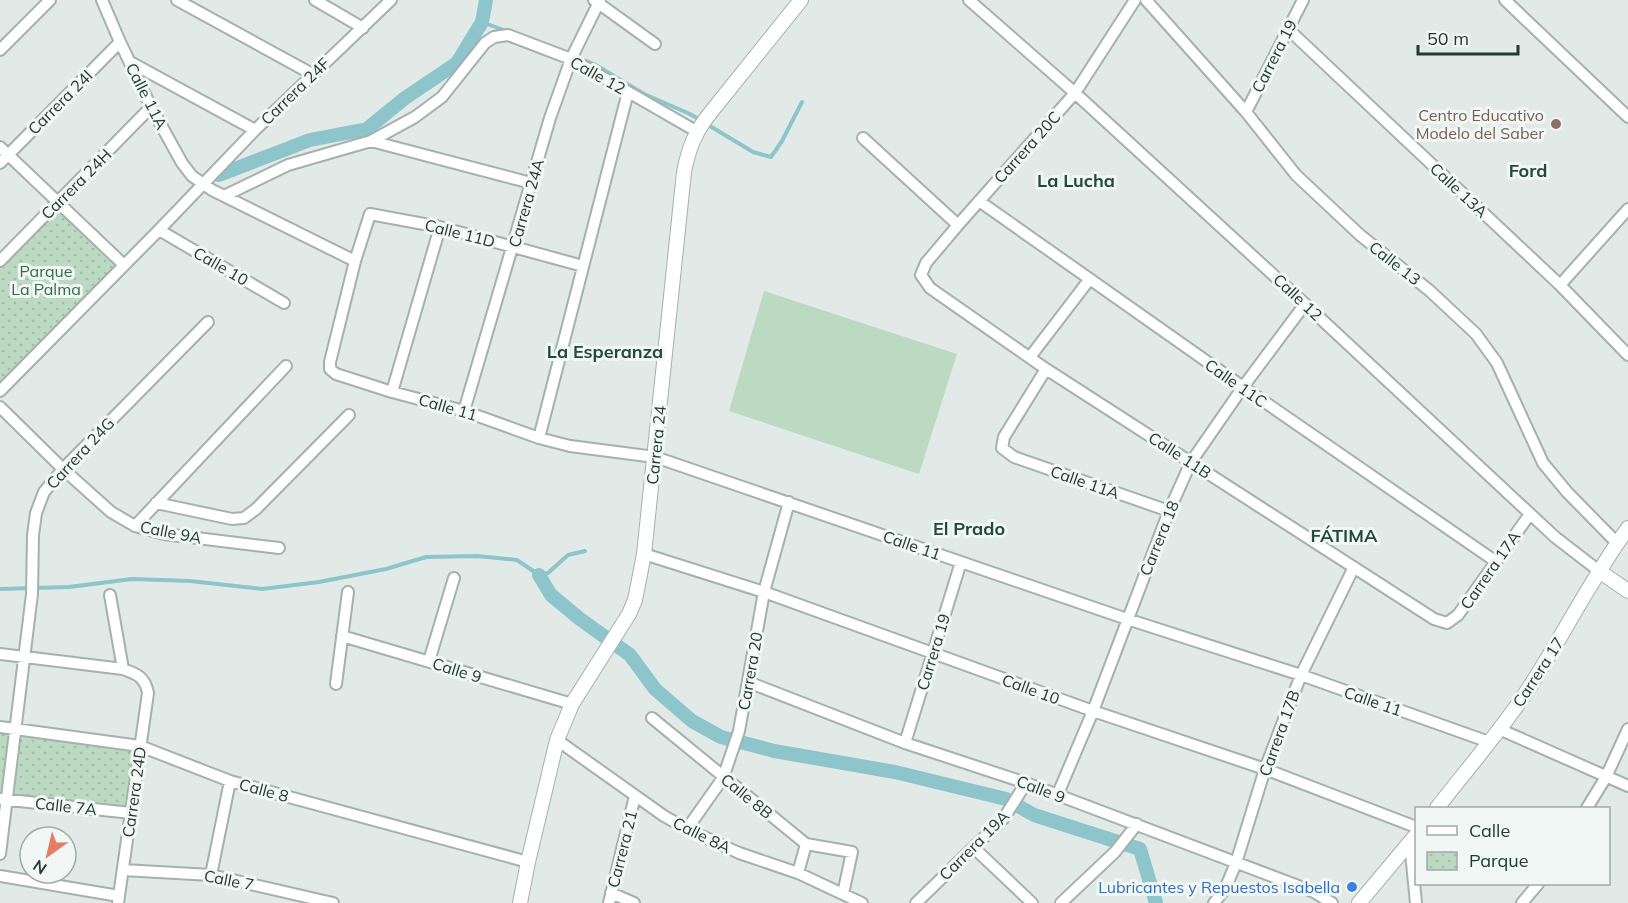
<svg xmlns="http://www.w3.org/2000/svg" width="1628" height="903" viewBox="0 0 1628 903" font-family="Mulish,sans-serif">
<defs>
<pattern id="park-dots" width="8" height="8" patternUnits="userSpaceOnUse" patternTransform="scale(1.5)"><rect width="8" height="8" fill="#bcdac2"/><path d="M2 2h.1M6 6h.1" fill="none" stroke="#a1bca7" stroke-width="1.8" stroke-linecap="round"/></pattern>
</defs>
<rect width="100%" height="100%" fill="#e1eae6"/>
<!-- park -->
<path fill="url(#park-dots)" d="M58 202 124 265 0 391V261Z
M0 727 140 746 131 813 0 799Z"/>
<!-- garden -->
<path fill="#bcdac2" d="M764 291 957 354 919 474 729 411Z"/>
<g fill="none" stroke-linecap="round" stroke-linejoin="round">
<!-- stream -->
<path stroke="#8ec5cb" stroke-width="4" d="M482 22 506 31
M578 58 594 64 644 94 690 114 753 152 771 157 782 141 802 102
M0 589 69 587 132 579 190 581 262 589 319 582 386 569 426 557 477 556 517 560 539 575 548 573 568 555 585 551"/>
<!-- canal -->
<path stroke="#8ec5cb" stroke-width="14" d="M219 175 310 140 367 129 405 98 457 63 482 22 486 0
M539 575 551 595 580 619 630 655 655 689 692 721 721 737 774 751 895 772 1006 799 1034 815 1140 849 1156 903"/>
<!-- minor casing -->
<g stroke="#a4b1ac" stroke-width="14">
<path id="minor" d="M102 0 120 42 151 107 182 163 192 176 212 190 355 261
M177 0 312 74
M315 0 363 28
M594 0 655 44
M969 0 1075 93 1305 304 1555 537 1599 571
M1135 0 1075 93 958 225 926 263 921 275 930 288 1046 369 1434 619 1447 623 1458 615 1530 514
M1146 0 1246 112 1296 175 1360 235 1430 291 1476 334 1497 363 1543 463 1567 492 1617 543
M1505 0 1628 117
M1288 29 1560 285 1628 355
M0 50 50 0
M130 62 255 130
M1246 112 1303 0
M863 138 958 225
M371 141 531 183
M0 147 124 265
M0 163 120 42
M224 196 288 165 371 141 415 117 442 97 485 43 494 37 508 35 571 59 696 131
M979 201 1243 387 1495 561
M159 230 284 303
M0 261 151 107
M583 266 440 227 370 214 355 261 330 362V369L336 374 392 392 464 411 539 438 570 446 655 457 1127 619 1301 675 1489 742
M1560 285 1628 209
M1030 357 1089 280
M1046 369 1004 437 1002 448 1014 457 1169 511
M0 391 159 230 255 130 391 0
M392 392 440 227
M0 407 63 469 111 512 135 526 164 534 279 548
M464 411 550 118 571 59 600 0
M539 438 628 92
M156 503 232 519 244 518 256 509 349 415
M135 526 286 366
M644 554 764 592 1093 711 1265 769 1416 827
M110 595 123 669
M342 636 572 704
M0 654 123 669C137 674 145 677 148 693L118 903
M429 661 454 578
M748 682 905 743 1026 783 1314 892 1332 903
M336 684 348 592
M652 718 806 844 852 852 843 894
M0 727 140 746 230 781 528 862
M1499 729 1628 786
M557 740 664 816 687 829 739 853 798 873 862 903
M905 743 961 562
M1057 796 1093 711 1169 511 1191 462 1243 387 1305 304
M0 799 131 813
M1587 808 1606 777 1628 729
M687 829 723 778 739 731 764 592 789 502
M1410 843 1416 903
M974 848 1032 903
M0 854 32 594 33 535 36 513 44 492 63 469 208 322
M123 870 211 875 333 903
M798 873 806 844
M211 875 230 781
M0 876 119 896
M611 893 634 903
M609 903 635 796
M916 903 1004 818 1026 783
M1061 903 1115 852 1137 824
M1214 903 1225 889 1236 863 1265 769 1301 675 1354 567
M1522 903 1538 884"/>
</g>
<!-- tertiary casing -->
<g stroke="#a4b1ac" stroke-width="16">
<path id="tertiary" d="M1599 571 1628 591
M1437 808C1465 772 1495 737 1521 700 1559 644 1588 583 1628 528
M520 903 528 862 557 740 572 704 629 614 635 600 644 554 684 172C689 147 695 132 711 112L801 0
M1359 903 1416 835"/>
</g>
<!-- minor -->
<use href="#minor" stroke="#fff" stroke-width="10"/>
<!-- tertiary -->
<use href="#tertiary" stroke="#fff" stroke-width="14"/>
</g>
<!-- markers -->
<circle fill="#8d6e63" stroke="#f1f7f4" stroke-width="2" cx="1556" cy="124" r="6"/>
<circle fill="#3f7fe0" stroke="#f1f7f4" stroke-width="2" cx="1352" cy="887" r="6"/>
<g text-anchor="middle" stroke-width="6" stroke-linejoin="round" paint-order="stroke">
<!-- street labels -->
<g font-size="16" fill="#233932" stroke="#f1f7f4">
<text transform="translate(1274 56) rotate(-63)" y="6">Carrera 19</text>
<text transform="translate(598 75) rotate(29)" y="6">Calle 12</text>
<text transform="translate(295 91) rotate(-44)" y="6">Carrera 24F</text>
<text transform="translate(147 96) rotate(63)" y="6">Calle 11A</text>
<text transform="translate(60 102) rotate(-45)" y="6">Carrera 24I</text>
<text transform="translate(1027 147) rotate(-48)" y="6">Carrera 20C</text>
<text transform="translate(76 184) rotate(-45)" y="6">Carrera 24H</text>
<text transform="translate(1459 190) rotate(43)" y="6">Calle 13A</text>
<text transform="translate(526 203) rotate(-74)" y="6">Carrera 24A</text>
<text transform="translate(460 233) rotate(14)" y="6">Calle 11D</text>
<text transform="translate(1395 263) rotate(38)" y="6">Calle 13</text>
<text transform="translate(221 266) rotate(30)" y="6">Calle 10</text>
<text transform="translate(1298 297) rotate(43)" y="6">Calle 12</text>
<text transform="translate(1236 383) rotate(35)" y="6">Calle 11C</text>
<text transform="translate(448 407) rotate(16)" y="6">Calle 11</text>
<text transform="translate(656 445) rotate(-84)" y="6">Carrera 24</text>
<text transform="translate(80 453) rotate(-47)" y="6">Carrera 24G</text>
<text transform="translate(1180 455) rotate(33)" y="6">Calle 11B</text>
<text transform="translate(1085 482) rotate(19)" y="6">Calle 11A</text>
<text transform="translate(171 532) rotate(11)" y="6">Calle 9A</text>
<text transform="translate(1159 538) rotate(-68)" y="6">Carrera 18</text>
<text transform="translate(912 545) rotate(19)" y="6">Calle 11</text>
<text transform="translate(1490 570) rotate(-55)" y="6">Carrera 17A</text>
<text transform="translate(933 652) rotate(-73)" y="6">Carrera 19</text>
<text transform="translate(457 670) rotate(17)" y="6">Calle 9</text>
<text transform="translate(750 671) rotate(-80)" y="6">Carrera 20</text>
<text transform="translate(1538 672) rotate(-57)" y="6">Carrera 17</text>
<text transform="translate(1031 689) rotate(20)" y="6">Calle 10</text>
<text transform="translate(1373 701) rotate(19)" y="6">Calle 11</text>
<text transform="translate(1279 733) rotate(-70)" y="6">Carrera 17B</text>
<text transform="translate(1041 789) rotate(21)" y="6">Calle 9</text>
<text transform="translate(264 790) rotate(15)" y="6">Calle 8</text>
<text transform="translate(134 792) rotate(-82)" y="6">Carrera 24D</text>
<text transform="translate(747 796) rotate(39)" y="6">Calle 8B</text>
<text transform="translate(66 806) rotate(6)" y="6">Calle 7A</text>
<text transform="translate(702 835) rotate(26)" y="6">Calle 8A</text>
<text transform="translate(974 845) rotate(-45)" y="6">Carrera 19A</text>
<text transform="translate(622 849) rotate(-76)" y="6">Carrera 21</text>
<text transform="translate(229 880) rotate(11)" y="6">Calle 7</text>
</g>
<!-- education labels -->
<g font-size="16" fill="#785e54" stroke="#f1f7f4" text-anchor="end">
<text x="1544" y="121">Centro Educativo<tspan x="1544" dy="18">Modelo del Saber</tspan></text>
</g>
<!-- park labels -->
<g font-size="16" fill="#316c44" stroke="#f1f7f4">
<text x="46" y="277">Parque<tspan x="46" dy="18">La Palma</tspan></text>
</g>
<!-- shop labels -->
<g font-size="16" fill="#366cbe" stroke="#f1f7f4" text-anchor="end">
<text x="1340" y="893">Lubricantes y Repuestos Isabella</text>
</g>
<!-- neighbourhood labels -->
<g font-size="18" font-weight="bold" fill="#21493d" stroke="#f1f7f4">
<text x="1528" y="177">Ford</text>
<text x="1076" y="187">La Lucha</text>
<text x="605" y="358">La Esperanza</text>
<text x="969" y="535">El Prado</text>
<text x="1344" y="542">FÁTIMA</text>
</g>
</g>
<!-- legend -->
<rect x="1415" y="807" width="195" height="78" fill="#f1f7f4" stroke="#9faba6" stroke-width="1.5"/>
<rect x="1427" y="826" width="30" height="9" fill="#ffffff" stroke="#9faba6" stroke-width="1.5"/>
<text x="1469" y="837" font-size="18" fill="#233932">Calle</text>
<rect x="1427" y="852" width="30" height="18" fill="url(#park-dots)" stroke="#9faba6" stroke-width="1.5"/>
<text x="1469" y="867" font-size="18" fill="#233932">Parque</text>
<!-- north arrow -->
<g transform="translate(48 855) rotate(214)"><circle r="28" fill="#f1f7f4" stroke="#9faba6" stroke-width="1.5"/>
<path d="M0-4.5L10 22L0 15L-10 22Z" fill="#e57c65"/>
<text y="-9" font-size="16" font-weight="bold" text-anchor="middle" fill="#233932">N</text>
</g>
<!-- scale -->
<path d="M1418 45v9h100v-9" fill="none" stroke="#233932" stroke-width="3"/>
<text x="1427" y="45" font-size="18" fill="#233932" stroke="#f1f7f4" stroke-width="4.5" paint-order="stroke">50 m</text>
</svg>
